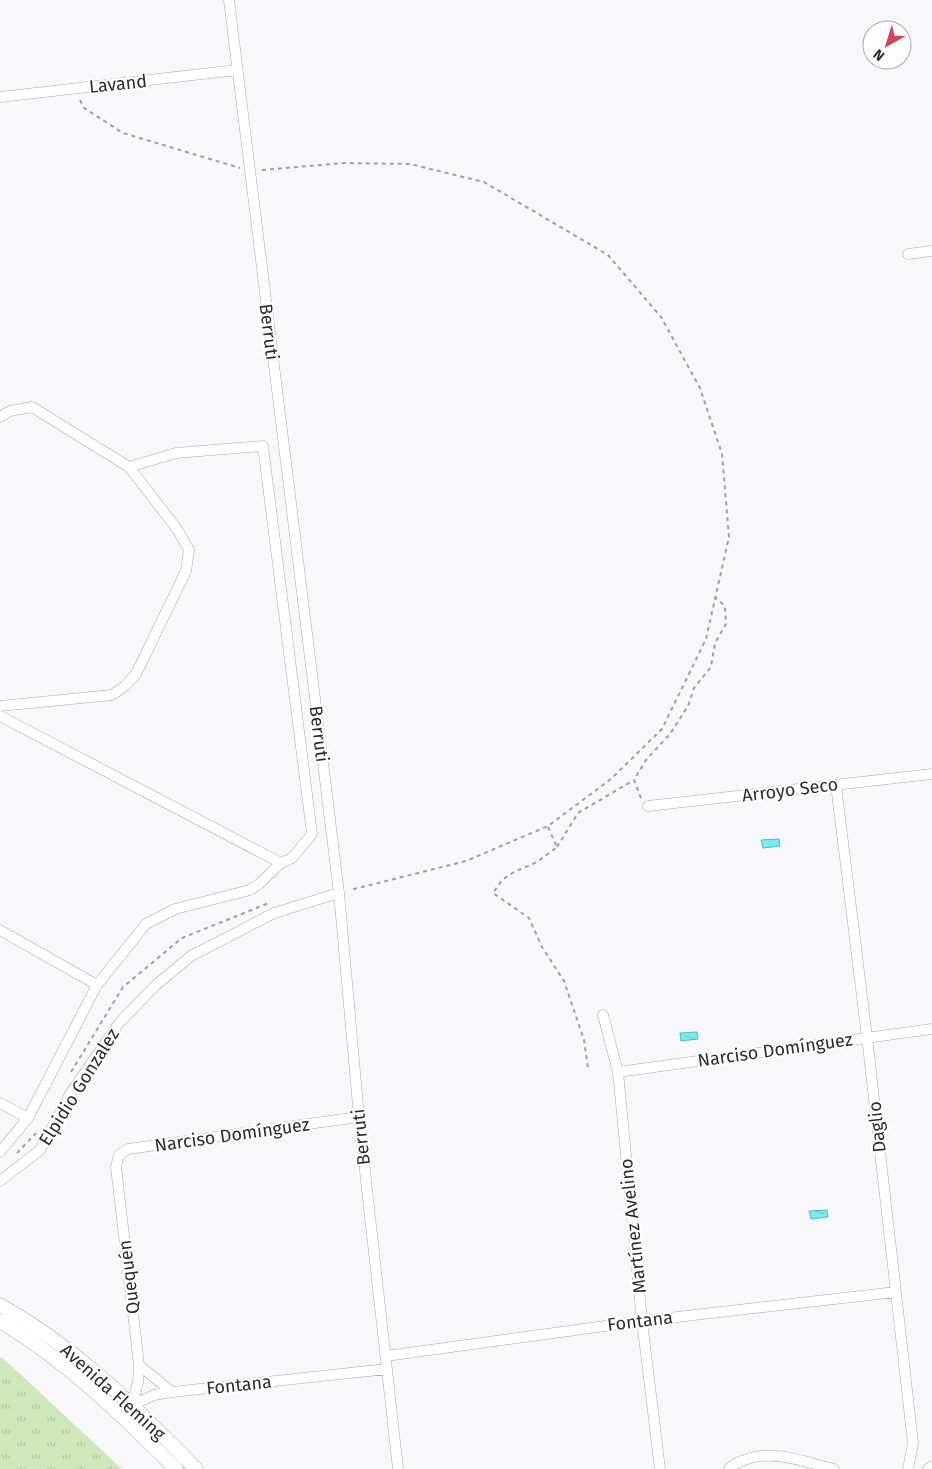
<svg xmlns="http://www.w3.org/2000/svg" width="932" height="1469" viewBox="0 0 932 1469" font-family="'Fira Sans',sans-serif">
<defs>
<pattern id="grass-tufts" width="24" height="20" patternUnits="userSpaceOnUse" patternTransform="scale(1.25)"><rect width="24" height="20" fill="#cee8bb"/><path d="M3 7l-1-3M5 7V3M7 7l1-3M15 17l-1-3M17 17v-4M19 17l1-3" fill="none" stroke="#b1c7a1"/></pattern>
<pattern id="water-ripples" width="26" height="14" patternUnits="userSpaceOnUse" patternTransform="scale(1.25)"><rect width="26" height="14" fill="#77edf0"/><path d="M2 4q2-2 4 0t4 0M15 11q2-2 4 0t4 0" fill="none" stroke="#67cbce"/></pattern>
</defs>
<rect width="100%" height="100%" fill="#f8f7fa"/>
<!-- grass -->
<path fill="url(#grass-tufts)" d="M0 1312 60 1351 120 1401 188 1469H185C154 1437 123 1404 88 1376 60 1353 30 1334 0 1314Z
M0 1357 4 1359 122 1469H0Z"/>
<!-- water -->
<path fill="url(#water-ripples)" stroke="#60b3b5" d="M779 839 780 846 763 848 761 840Z
M697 1032 698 1039 681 1041 680 1033Z
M827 1210 828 1217 811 1219 809 1211Z"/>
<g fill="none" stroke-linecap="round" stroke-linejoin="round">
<!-- minor casing -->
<g stroke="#a9a9ac" stroke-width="11">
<path id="minor" d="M229 0 339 893 359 1117 398 1469
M0 97 237 70
M908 254 932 251
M0 417 10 411 32 407 129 467 177 529 189 550 186 571 136 674 125 686 112 695 0 706
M0 716 281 863 292 858 312 834 263 446 176 453 129 467
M836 785 867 1037 913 1443 908 1469
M648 806 932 774
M0 930 97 985
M603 1015 618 1072 642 1321 660 1469
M618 1072 932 1029
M0 1103 28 1118 97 985 146 924 175 909 250 890 259 884 281 863
M359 1117 128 1149 119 1155 116 1167 139 1365 172 1392 387 1369
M0 1152 28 1118
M0 1181 40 1150 70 1094 120 1022 155 986 191 956 274 913 339 893
M386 1356 642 1321 896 1292
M132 1405 154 1395 172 1392
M132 1405 138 1382 139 1365
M729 1469C733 1464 737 1463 742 1461 771 1448 805 1462 834 1469
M928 1469 932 1466"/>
</g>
<!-- secondary casing -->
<g stroke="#a9a9ac" stroke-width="15">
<path id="secondary" d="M0 1305C79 1350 133 1405 196 1469
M0 1321C67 1361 121 1414 176 1469"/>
</g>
<!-- path -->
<path stroke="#a09fa1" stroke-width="2" stroke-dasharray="4 4" stroke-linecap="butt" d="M80 100 84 108 123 133 240 168
M262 170 344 163 410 164 484 182 608 255 661 317 700 388 722 454 729 537 706 639 662 729 611 779 548 826 466 861 350 890
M641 798 634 780 646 760 670 734 688 706 694 688 711 667 715 643 726 624 725 606 715 597
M548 827 557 847 537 862 514 872 502 880 493 893 529 918 542 947 564 981 584 1040 588 1068
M557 847 578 813 634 780
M71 1072 123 987 182 938 269 903
M17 1153 36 1133"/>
<!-- minor -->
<use href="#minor" stroke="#fff" stroke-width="10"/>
<!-- secondary -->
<use href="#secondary" stroke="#fff" stroke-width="14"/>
</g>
<g text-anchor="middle" stroke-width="4.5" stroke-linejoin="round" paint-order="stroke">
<!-- street labels -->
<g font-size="18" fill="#2b2b2c" stroke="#fff">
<text transform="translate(118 84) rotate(-6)" y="6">Lavand</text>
<text transform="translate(269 332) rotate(83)" y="6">Berruti</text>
<text transform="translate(319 734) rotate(83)" y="6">Berruti</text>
<text transform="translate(790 790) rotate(-7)" y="6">Arroyo Seco</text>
<text transform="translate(775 1050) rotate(-8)" y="6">Narciso Domínguez</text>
<text transform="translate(79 1087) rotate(-58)" y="6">Elpidio Gonzalez</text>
<text transform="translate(877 1127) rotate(-96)" y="6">Daglio</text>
<text transform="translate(232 1135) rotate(-8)" y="6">Narciso Domínguez</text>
<text transform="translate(361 1137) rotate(-96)" y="6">Berruti</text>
<text transform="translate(633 1226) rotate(-96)" y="6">Martínez Avelino</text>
<text transform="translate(129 1277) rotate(-97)" y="6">Quequén</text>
<text transform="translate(640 1321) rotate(-7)" y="6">Fontana</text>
<text transform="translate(239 1385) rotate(-6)" y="6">Fontana</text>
<text transform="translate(113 1392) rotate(42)" y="6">Avenida Fleming</text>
</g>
</g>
<!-- north arrow -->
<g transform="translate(887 45) rotate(219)"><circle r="24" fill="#ffffff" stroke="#aaaaab"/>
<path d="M0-4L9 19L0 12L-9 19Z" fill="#d4445c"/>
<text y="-8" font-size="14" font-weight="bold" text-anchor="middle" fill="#2b2b2c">N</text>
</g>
</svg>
